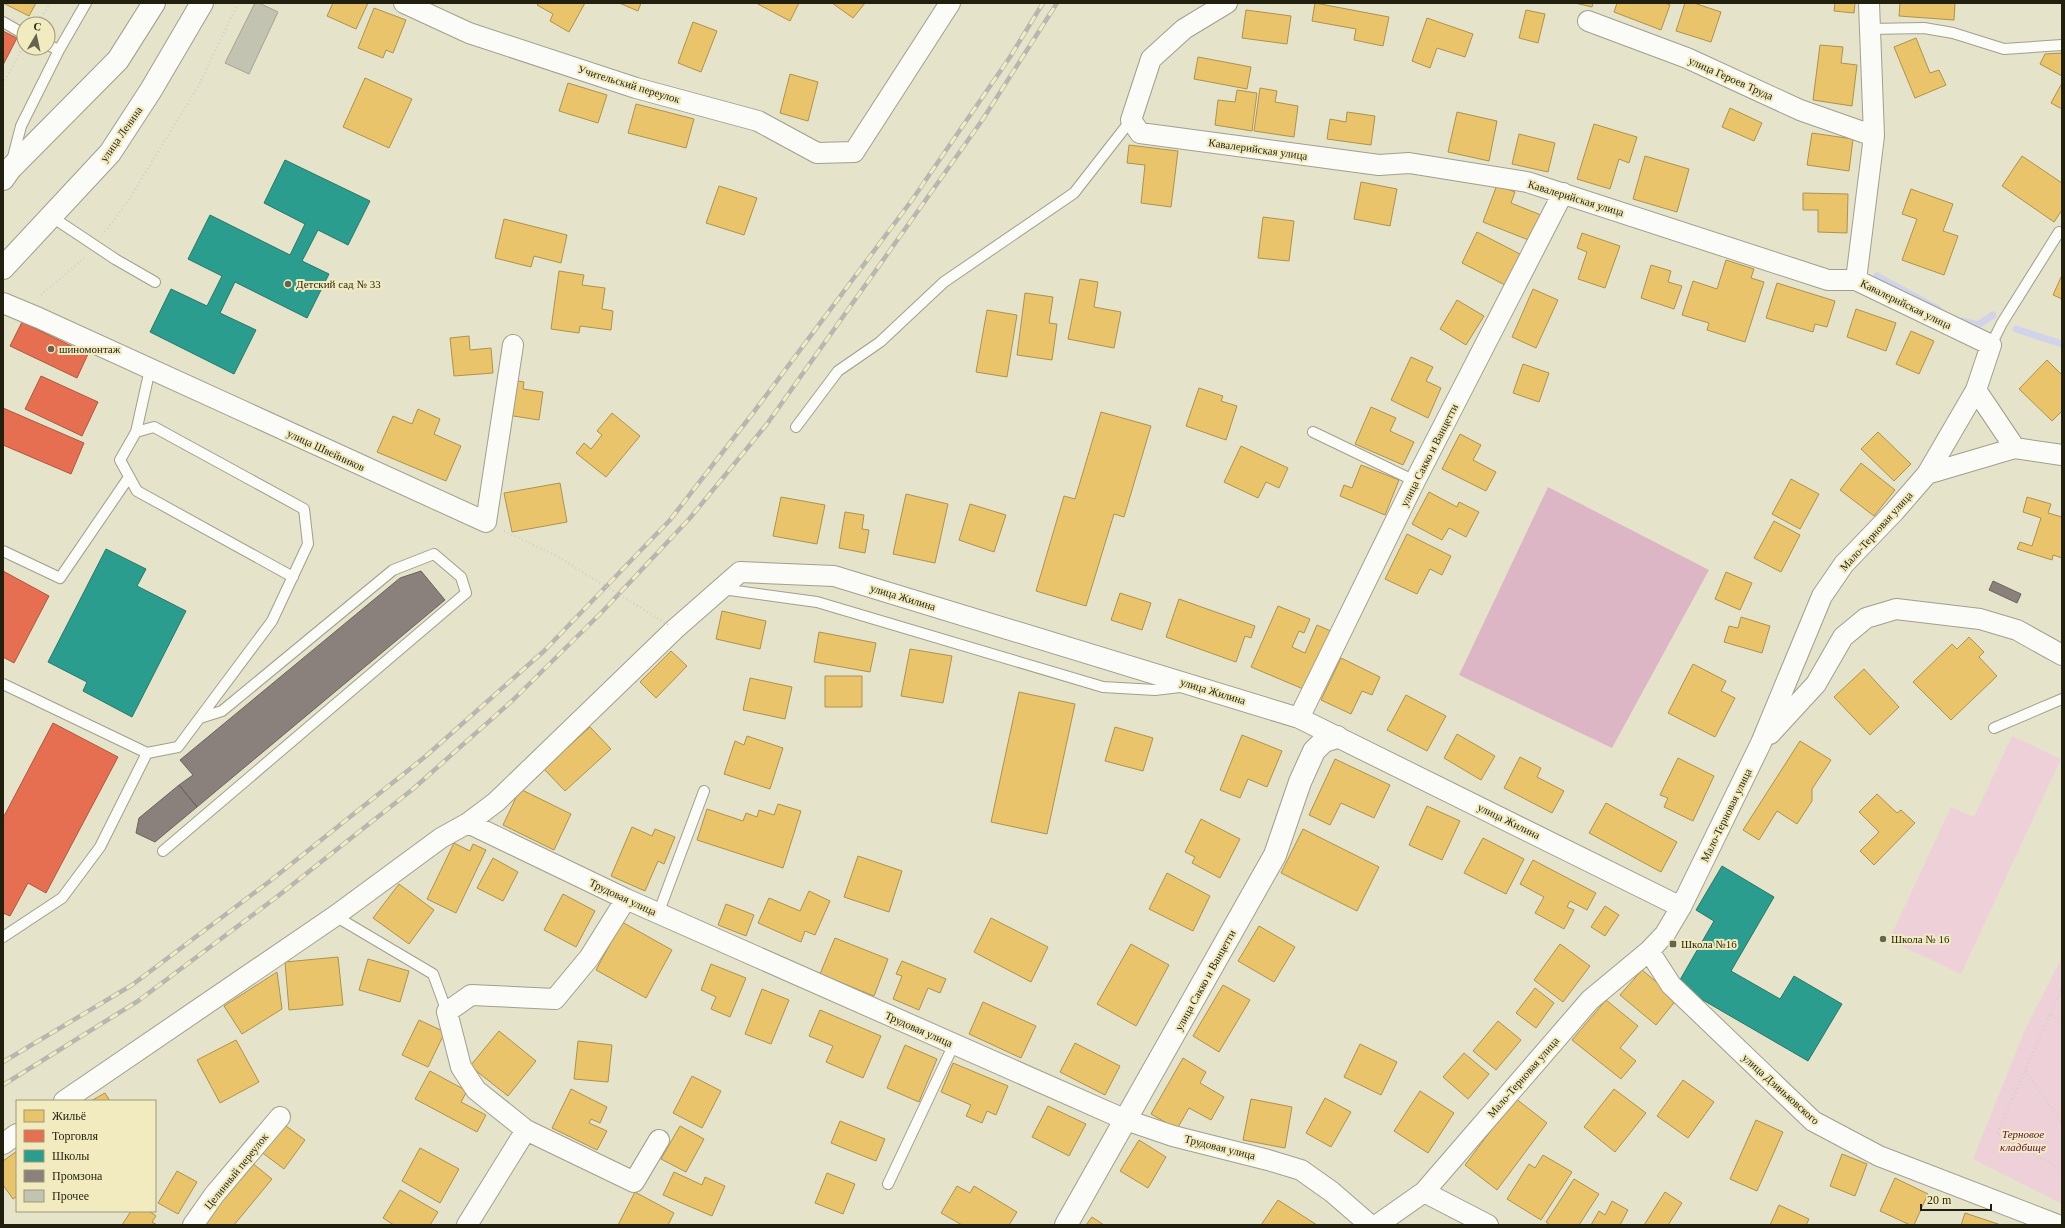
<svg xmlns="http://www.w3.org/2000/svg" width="2065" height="1228" viewBox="0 0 2065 1228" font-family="'Times New Roman',serif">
<rect width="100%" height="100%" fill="#e6e3cb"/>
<!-- green -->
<path fill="#eed1d8" d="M2012 736 2061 759 1961 974 1889 940 1951 807 1974 817Z
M2062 957V1204L1973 1159 2024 1032Z"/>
<!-- forest -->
<path fill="#ddb6c5" d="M1548 487 1709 570 1612 748 1459 675Z"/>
<!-- homes -->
<path fill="#e9c46a" stroke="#ad924e" d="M3 3H36L29 16Z
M333 3H368L356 29 327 16Z
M539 3H585L569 32 550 21 553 14 537 5Z
M619 3H641L638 11Z
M756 3H799L790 21Z
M832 3H865L853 18Z
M1315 3 1389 17 1383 46 1354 40 1356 29 1312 21Z
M1575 3H1593L1592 7Z
M1617 3H1665L1670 5 1661 30 1614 12Z
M1685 3H1694L1721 12 1711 42 1676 31Z
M1835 3H1855L1854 13 1834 11Z
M1900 3H1955L1954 20 1899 16Z
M374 8 406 20 393 53 386 50 383 58 358 48Z
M1246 10 1291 16 1287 44 1242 38Z
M1526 10 1545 14 1538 43 1519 38Z
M1427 18 1473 34 1465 57 1437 48 1430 68 1412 61Z
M693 22 717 31 701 72 678 63Z
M1916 38 1930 73 1939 70 1946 85 1915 98 1894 47Z
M1820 45 1843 47 1841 63 1857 65 1852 106 1813 100Z
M2062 53V76L2040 64 2045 54Z
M1198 57 1251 67 1247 89 1194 79Z
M790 74 818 82 808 121 780 113Z
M365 78 412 99 389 148 343 127Z
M568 83 607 95 598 123 559 111Z
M2062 83V109L2051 103Z
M1260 88 1277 91 1275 102 1298 106 1294 137 1254 131Z
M1237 90 1257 93 1252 131 1215 125 1218 100 1235 102Z
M636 104 694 119 686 148 628 133Z
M1730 108 1762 123 1754 141 1722 127Z
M1347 112 1375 116 1371 145 1327 139 1330 119 1346 122Z
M1457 112 1497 121 1489 161 1448 152Z
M1594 124 1637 137 1629 163 1619 159 1610 189 1577 179Z
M1812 133 1853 139 1849 171 1807 165Z
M1519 134 1555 143 1548 172 1512 164Z
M1129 145 1178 151 1171 207 1141 203 1145 165 1127 163Z
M1645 156 1689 169 1677 212 1633 199Z
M2022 156 2062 183V210L2054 222 2002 186Z
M1361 182 1397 189 1390 226 1354 219Z
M1497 185 1515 192 1511 203 1541 215 1531 241 1483 222Z
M719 186 757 198 744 235 706 223Z
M1911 189 1953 204 1943 231 1958 236 1944 275 1902 260 1917 219 1902 214Z
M1803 193 1848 194 1847 233 1818 232V210H1803Z
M1263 217 1294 221 1289 261 1258 258Z
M504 219 567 235 561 263 534 256 531 267 495 258Z
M1477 232 1520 254 1505 285 1462 263Z
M1582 233 1620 246 1605 288 1578 279 1587 252 1577 248Z
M1726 260 1754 269 1751 278 1764 282 1745 342 1707 330 1709 323 1682 315 1693 281 1717 289Z
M1651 265 1671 271 1668 282 1682 286 1674 309 1641 298Z
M559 271 584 275 582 285 605 288 602 309 613 311 611 330 580 326 579 333 551 329Z
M2062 275V299L2053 295Z
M1080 279 1098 282 1094 307 1121 312 1114 348 1068 339Z
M1777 283 1835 301 1827 327 1815 324 1813 332 1766 318Z
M1533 289 1558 300 1536 348 1512 337Z
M1025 293 1053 297 1049 323 1057 324 1052 360 1017 355Z
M1457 300 1484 316 1466 345 1440 329Z
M1856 309 1896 323 1886 351 1847 337Z
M987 310 1017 315 1007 377 976 372Z
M1911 331 1934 341 1919 374 1896 364Z
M469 336 470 350 491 348 493 373 454 376 450 338Z
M1411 357 1433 367 1426 381 1441 388 1428 418 1391 400Z
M2047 360 2062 375V411L2052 421 2019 389Z
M1523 364 1549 373 1539 402 1513 393Z
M512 380 524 382 523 389 543 392 539 420 507 415Z
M1199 388 1223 396 1221 401 1237 406 1226 440 1186 426Z
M1371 407 1396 418 1390 431 1414 442 1403 465 1355 444Z
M418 409 440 419 434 434 461 446 446 481 377 452 393 416 412 424Z
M1101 412 1151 426 1124 517 1114 514 1086 606 1036 591 1064 496 1075 499Z
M612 413 640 436 606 477 576 453 584 443 591 449 602 435 597 431Z
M1878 432 1911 464 1894 481 1861 449Z
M1460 434 1481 445 1473 460 1496 472 1486 491 1442 469Z
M1241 446 1288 468 1279 488 1266 482 1258 498 1224 482Z
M1861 463 1895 490 1874 516 1840 490Z
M1361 465 1399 480 1385 515 1340 496 1344 485 1352 488Z
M1791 479 1819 494 1800 529 1772 514Z
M560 483 567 522 512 532 504 493Z
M1429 492 1457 507 1459 502 1479 512 1466 537 1449 528 1442 540 1412 524Z
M906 494 948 504 935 563 893 554Z
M781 497 825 505 817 544 773 536Z
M2027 497 2051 504 2048 513 2062 517V558L2053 555 2052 560 2017 549 2020 542 2032 546 2041 518 2023 512Z
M970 504 1006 515 994 552 959 540Z
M845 512 864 515 862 529 869 530 865 553 839 548Z
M1774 521 1800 535 1781 572 1754 558Z
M1407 534 1451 556 1442 575 1430 569 1417 594 1385 579Z
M1726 572 1752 583 1740 610 1715 599Z
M1120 593 1151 603 1142 630 1111 620Z
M1179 599 1255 626 1251 638 1245 636 1236 662 1166 637Z
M1278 606 1310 619 1304 633 1299 631 1292 647 1305 653 1317 625 1333 632 1308 691 1251 667Z
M722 611 766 621 760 649 716 639Z
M1741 617 1770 626 1762 653 1724 642 1729 626 1738 628Z
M819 632 876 643 870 672 814 662Z
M1969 637 1984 652 1979 657 1997 676 1951 720 1913 682 1952 644 1957 649Z
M910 649 952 656 943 703 901 696Z
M671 651 687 666 656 698 640 682Z
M1341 658 1380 677 1372 695 1362 691 1351 714 1321 700Z
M1693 664 1726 681 1721 691 1735 698 1715 737 1668 713Z
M1864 669 1899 707 1870 735 1834 697Z
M825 676H862V707H825Z
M750 678 792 687 785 719 743 710Z
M1019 692 1075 704 1047 834 991 822Z
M1406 695 1446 716 1427 751 1387 730Z
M590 727 611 749 565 791 544 769Z
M1115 727 1153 738 1143 771 1105 761Z
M1457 734 1495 756 1481 780 1444 758Z
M1242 735 1282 751 1267 787 1248 779 1240 798 1220 790Z
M747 736 783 748 770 789 724 774 735 741 744 745Z
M1800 741 1831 760 1812 789V801L1797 824 1777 811 1759 840 1743 830Z
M1520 757 1541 768 1537 777 1564 791 1552 813 1504 788Z
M1678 758 1714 776 1693 821 1664 807 1668 798 1660 795Z
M1335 759 1390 785 1374 818 1341 803 1330 825 1309 815Z
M520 789 571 814 554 850 503 825Z
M1877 794 1897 813 1901 810 1915 823 1874 865 1860 851 1879 832 1859 812Z
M1606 803 1677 842 1661 872 1589 833Z
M778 804 801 811 783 868 697 840 707 809 743 821 746 813 757 817 759 810 774 815Z
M1427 806 1460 821 1442 860 1409 845Z
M1201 819 1240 839 1220 878 1192 863 1195 857 1185 852Z
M632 827 652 836 655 829 675 837 664 864 658 861 645 891 611 876Z
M1303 829 1379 867 1357 911 1281 873Z
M1483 838 1524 859 1506 894 1464 873Z
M454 843 470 851 473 844 486 850 456 913 427 899Z
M858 856 902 871 889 912 844 897Z
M493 858 518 872 503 901 477 888Z
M1533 860 1596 893 1587 910 1570 901 1567 907 1574 910 1564 929 1535 913 1544 897 1520 884Z
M1167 873 1210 896 1193 931 1149 909Z
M399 884 434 910 409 944 373 918Z
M809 891 830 901 815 935 805 931 801 942 758 923 769 898 800 911Z
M563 894 595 911 576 947 544 930Z
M726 904 754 915 746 936 718 925Z
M1605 906 1619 915 1605 936 1591 927Z
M991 918 1048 947 1031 982 974 952Z
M622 922 672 950 646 998 596 970Z
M1259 926 1295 947 1274 982 1238 961Z
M835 938 888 959 874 996 820 974Z
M1131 944 1169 965 1136 1026 1097 1004Z
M1560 944 1590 966 1563 1002 1534 980Z
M338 957 343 1005 289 1010 285 962Z
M368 959 409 971 400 1002 359 990Z
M902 961 946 979 940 993 928 988 919 1010 893 999 902 976 896 974Z
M711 964 746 978 730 1017 711 1009 716 997 701 990Z
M1642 970 1677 999 1656 1025 1620 995Z
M277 972 282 1009 242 1034 224 1006Z
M1223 985 1250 1000 1219 1052 1193 1036Z
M1535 988 1554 1003 1536 1028 1516 1013Z
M762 989 789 1000 771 1044 745 1034Z
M1606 1000 1638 1026 1620 1048 1636 1061 1621 1079 1572 1040Z
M983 1002 1036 1026 1021 1058 969 1034Z
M820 1010 881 1036 863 1078 826 1062 833 1046 809 1036Z
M419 1020 445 1032 428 1067 402 1055Z
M1498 1021 1521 1040 1496 1070 1473 1051Z
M499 1031 536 1061 508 1096 470 1066Z
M236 1040 259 1082 220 1103 197 1060Z
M578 1041 612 1045 608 1082 574 1079Z
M1075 1043 1120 1066 1105 1095 1060 1072Z
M1360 1044 1397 1062 1381 1095 1344 1077Z
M905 1045 937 1059 919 1102 887 1088Z
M1464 1053 1489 1074 1468 1099 1443 1077Z
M1183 1058 1206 1072 1200 1083 1224 1097 1211 1120 1189 1108 1177 1129 1151 1114Z
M953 1063 1008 1086 996 1115 987 1111 982 1123 966 1116 971 1105 941 1092Z
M430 1071 467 1091 461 1102 486 1115 477 1132 415 1099Z
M692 1076 721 1091 702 1128 673 1113Z
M1683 1080 1714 1102 1688 1138 1657 1116Z
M571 1089 607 1107 600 1123 591 1119 589 1123 607 1131 597 1150 552 1128Z
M1614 1089 1646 1113 1615 1152 1584 1127Z
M1420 1091 1454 1113 1428 1153 1394 1131Z
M105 1093 110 1101H91Z
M1325 1098 1351 1112 1331 1147 1306 1133Z
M1515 1098 1547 1123 1497 1190 1465 1165Z
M1251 1099 1292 1107 1285 1148 1243 1140Z
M1048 1106 1086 1124 1069 1156 1032 1137Z
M1756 1120 1783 1132 1757 1191 1730 1179Z
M840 1121 885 1139 876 1161 831 1143Z
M282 1123 305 1140 284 1169 260 1151Z
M680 1126 704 1139 686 1172 661 1159Z
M1139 1140 1166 1157 1148 1188 1120 1171Z
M420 1148 459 1169 440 1203 402 1181Z
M17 1151V1196L13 1199 3 1185V1161Z
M1842 1154 1867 1164 1855 1196 1830 1186Z
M1543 1155 1572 1172 1541 1220 1507 1199 1529 1164 1535 1168Z
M251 1162 272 1179 234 1225H200Z
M177 1171 197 1182 178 1214 158 1203Z
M674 1172 702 1185 705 1177 725 1186 712 1216 663 1195Z
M827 1173 855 1184 843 1214 815 1203Z
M1895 1178 1928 1194 1914 1225H1910L1880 1211Z
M1574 1179 1599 1194 1579 1225H1550L1546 1222Z
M957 1186 970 1193 974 1186 1017 1212 1009 1225H962L941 1213Z
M400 1190 438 1212 430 1225H394L383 1218Z
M635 1192 674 1213 668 1225H618Z
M1665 1192 1682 1203 1668 1225H1644Z
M1278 1200 1317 1225H1261Z
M1612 1201 1628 1210 1620 1225H1591L1599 1211 1605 1215Z
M1779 1205 1809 1219 1806 1225H1770Z
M131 1211H149L156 1216 152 1222 157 1225H122Z
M1965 1213 2001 1225H1961Z
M1092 1217 1104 1225H1086Z"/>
<!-- shops -->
<path fill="#e76f51" stroke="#ac573d" d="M3 31 17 38 3 65Z
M22 322 88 354 77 378 10 346Z
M41 376 98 402 82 436 25 409Z
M3 408 84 443 71 474 3 445Z
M3 571 49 596 14 663 3 657Z
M53 723 118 757 46 893 28 883 10 916 3 913V818Z"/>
<!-- schools -->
<path fill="#2a9d8f" stroke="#277768" d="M285 160 370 201 348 245 318 230 302 261 329 274 307 318 235 282 220 313 256 330 234 374 150 332 171 289 207 306 222 276 188 259 210 215 290 255 305 224 264 203Z
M106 549 146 569 137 586 186 611 132 717 83 691 87 682 48 662Z
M1722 866 1774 897 1731 971 1780 999 1794 976 1842 1004 1808 1061 1677 985 1714 921 1696 910Z"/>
<!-- industry -->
<path fill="#8a817c" stroke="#6a645b" d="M421 571 445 600 197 807 179 785 193 775 180 760 400 578Z
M1993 581 2021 594 2017 603 1989 590Z
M179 785 197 807 155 842 136 833 139 818Z"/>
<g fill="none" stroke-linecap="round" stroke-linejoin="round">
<!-- stream -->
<path stroke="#d0d3ea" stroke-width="7" d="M1877 276 1938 309
M1962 321 1978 325 1993 315
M2016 329 2062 344"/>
</g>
<!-- building -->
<path fill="#c2c3b0" stroke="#a4a492" d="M255 3H259L278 12 249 74 225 63Z"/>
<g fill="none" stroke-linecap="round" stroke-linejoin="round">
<!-- lane casing -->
<g stroke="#a19f8c" stroke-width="12">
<path id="lane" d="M3 22 24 34
M1870 29 1924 28 1953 33 2004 49 2062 45
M48 45 59 50
M12 161 21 126 59 50 86 3
M52 217 115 259 155 282
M1991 345 2002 323 2059 232 2062 234
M796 427 838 371 880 342 944 282 1074 193 1131 120
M136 432 150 369
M1313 432 1415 481
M3 551 60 578 129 477
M722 589 817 602 1103 687 1155 690 1180 687
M3 684 147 753 178 747 272 621 308 544 304 509 154 427 136 432 120 460 137 491 293 577
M1994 728 2062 699
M163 851 466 593 461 577 434 554 393 570 222 711 200 718
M658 914 704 791
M335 916 433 974 447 1012
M3 937 62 898 100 847 147 753
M888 1184 954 1044"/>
</g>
<!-- street casing -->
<g stroke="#a19f8c" stroke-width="22">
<path id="street" d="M404 3 469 33 636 88 758 121 817 153 854 152 950 3
M1227 3 1184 29 1151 59 1131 120 1140 133 1379 165 1409 163 1527 182 1828 280H1856L1991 345 1976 390 1927 474 1894 512 1844 564 1822 596 1761 743 1681 907 1665 934 1649 951 1590 1000 1424 1192 1377 1225
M1588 21 1687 58 1800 110 1874 136
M1856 280 1874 136 1869 3
M3 303 39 318 486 522 513 345
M1976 390 2015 448 2062 455
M1927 474 2015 448
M1299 718 1415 481 1563 193
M1770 734 1816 684 1843 637 1866 618 1896 609 1980 619 2017 630 2062 655
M468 823 626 899 1126 1120 1173 1136 1268 1160 1301 1170 1332 1192 1370 1225
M1649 951 1671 985 1813 1121 1879 1156 2058 1225
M64 1101 335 916 441 838 468 823 496 802 675 629 740 572 834 576 1299 718 1681 907
M526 1130 634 1182 659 1140
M3 1144 17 1134
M1424 1192 1488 1225
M193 1225 214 1195 280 1117
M467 1225 526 1130 476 1090 461 1067 447 1012 471 995 555 999 589 958 626 899"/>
</g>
<!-- secondary casing -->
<g stroke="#a19f8c" stroke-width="24">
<path id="secondary" d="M1066 1225 1275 855 1300 782 1314 751 1324 741 1337 737"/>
</g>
<!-- primary casing -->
<g stroke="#a19f8c" stroke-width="24">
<path id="primary" d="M3 179 10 169 118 60 154 3
M3 268 110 153 151 90 202 3"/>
</g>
<!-- path -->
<path stroke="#d2d1ca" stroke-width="2.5" stroke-dasharray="1 3" stroke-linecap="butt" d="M37 24 50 3
M3 84 21 51
M105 232 128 201 199 85 238 3
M41 295 84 258
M504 531 555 555
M2050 1014 2062 988
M2062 1023 2050 1014 1997 1134 2062 1170
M2026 1071 2062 1123"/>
<!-- lane -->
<use href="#lane" stroke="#fbfbf7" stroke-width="10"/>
<!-- street -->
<use href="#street" stroke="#fbfbf7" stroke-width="20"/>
<!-- secondary -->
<use href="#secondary" stroke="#fbfbf7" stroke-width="22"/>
<!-- primary -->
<use href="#primary" stroke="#fbfbf7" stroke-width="22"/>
<!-- rail casing -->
<g stroke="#b7b6b0" stroke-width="4.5">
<path id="rail" d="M3 1062 132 985 270 881 426 756 544 651 670 520 753 413 912 200 1010 57 1043 3
M3 1085 138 1001 278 896 413 789 513 700 602 612 690 518 767 424 983 119 1057 3"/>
</g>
<!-- rail -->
<use href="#rail" stroke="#f2ebbf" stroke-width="3" stroke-dasharray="9" stroke-linecap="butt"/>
<!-- path-bridge -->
<path stroke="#d2d1ca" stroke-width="2.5" stroke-dasharray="1 3" stroke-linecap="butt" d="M555 555 670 626"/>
</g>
<!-- markers -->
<g fill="#666450" stroke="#f2ebbf" stroke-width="1.5">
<circle cx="288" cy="284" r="4"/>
<circle cx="51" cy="349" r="4"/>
<circle cx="1883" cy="939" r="4"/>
<rect x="1669" y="940" width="8" height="8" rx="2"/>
</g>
<g text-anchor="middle" stroke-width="4" stroke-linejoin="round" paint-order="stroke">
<!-- street labels -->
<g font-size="11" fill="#211f0e" stroke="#f2ebbf">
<text transform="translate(1731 78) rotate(24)" y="4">улица Героев Труда</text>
<text transform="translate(629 84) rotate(17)" y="4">Учительский переулок</text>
<text transform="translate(121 134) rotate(-55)" y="4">улица Ленина</text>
<text transform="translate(1258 149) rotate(8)" y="4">Кавалерийская улица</text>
<text transform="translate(1576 198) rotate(17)" y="4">Кавалерийская улица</text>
<text transform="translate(1906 304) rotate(26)" y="4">Кавалерийская улица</text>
<text transform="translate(326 450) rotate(25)" y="4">улица Швейников</text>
<text transform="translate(1429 455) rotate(-63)" y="4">улица Сакко и Ванцетти</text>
<text transform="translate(1876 531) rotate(-48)" y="4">Мало-Терновая улица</text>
<text transform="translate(903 597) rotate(17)" y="4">улица Жилина</text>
<text transform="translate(1213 691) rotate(17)" y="4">улица Жилина</text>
<text transform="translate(1726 815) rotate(-64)" y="4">Мало-Терновая улица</text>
<text transform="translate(1509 821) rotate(26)" y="4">улица Жилина</text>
<text transform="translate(623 897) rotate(25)" y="4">Трудовая улица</text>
<text transform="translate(1205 980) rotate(-61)" y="4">улица Сакко и Ванцетти</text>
<text transform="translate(919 1029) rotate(24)" y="4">Трудовая улица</text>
<text transform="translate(1523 1077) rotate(-49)" y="4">Мало-Терновая улица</text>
<text transform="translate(1781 1089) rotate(42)" y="4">улица Дзиньковского</text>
<text transform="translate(1220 1147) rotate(14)" y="4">Трудовая улица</text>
<text transform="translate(236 1171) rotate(-51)" y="4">Целинный переулок</text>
</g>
<!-- poi labels -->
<g font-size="11" fill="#211f0e" stroke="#f2ebbf" text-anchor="start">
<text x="296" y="288">Детский сад № 33</text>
<text x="59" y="353">шиномонтаж</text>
<text x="1891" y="943">Школа № 16</text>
<text x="1681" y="948">Школа №16</text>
</g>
<!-- park labels -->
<g font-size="11" font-style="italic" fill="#5a0648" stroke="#f2ebbf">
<text x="2023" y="1138">Терновое<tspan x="2023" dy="13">кладбище</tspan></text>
</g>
</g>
<!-- border -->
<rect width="2065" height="1228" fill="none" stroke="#211f0e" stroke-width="8"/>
<!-- legend -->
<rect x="16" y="1100" width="140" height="112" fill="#f2ebbf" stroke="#9e9978"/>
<rect x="24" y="1110" width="20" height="12" fill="#e9c46a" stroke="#9e9978"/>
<text x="52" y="1120" font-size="12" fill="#211f0e">Жильё</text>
<rect x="24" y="1130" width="20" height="12" fill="#e76f51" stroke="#9e9978"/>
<text x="52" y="1140" font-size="12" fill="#211f0e">Торговля</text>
<rect x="24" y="1150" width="20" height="12" fill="#2a9d8f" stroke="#9e9978"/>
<text x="52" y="1160" font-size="12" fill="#211f0e">Школы</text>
<rect x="24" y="1170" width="20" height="12" fill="#8a817c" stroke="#9e9978"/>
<text x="52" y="1180" font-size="12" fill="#211f0e">Промзона</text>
<rect x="24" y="1190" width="20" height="12" fill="#c2c3b0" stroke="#9e9978"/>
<text x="52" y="1200" font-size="12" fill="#211f0e">Прочее</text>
<!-- north arrow -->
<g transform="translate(36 36) rotate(9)"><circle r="19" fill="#f2ebbf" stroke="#9e9978"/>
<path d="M0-3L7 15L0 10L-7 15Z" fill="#666450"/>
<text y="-6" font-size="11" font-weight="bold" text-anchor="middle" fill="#211f0e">С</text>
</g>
<!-- scale -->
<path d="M1921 1204v6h70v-6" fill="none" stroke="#211f0e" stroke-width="2"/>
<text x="1927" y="1204" font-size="12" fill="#211f0e" stroke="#f2ebbf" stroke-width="3" paint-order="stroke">20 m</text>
</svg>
